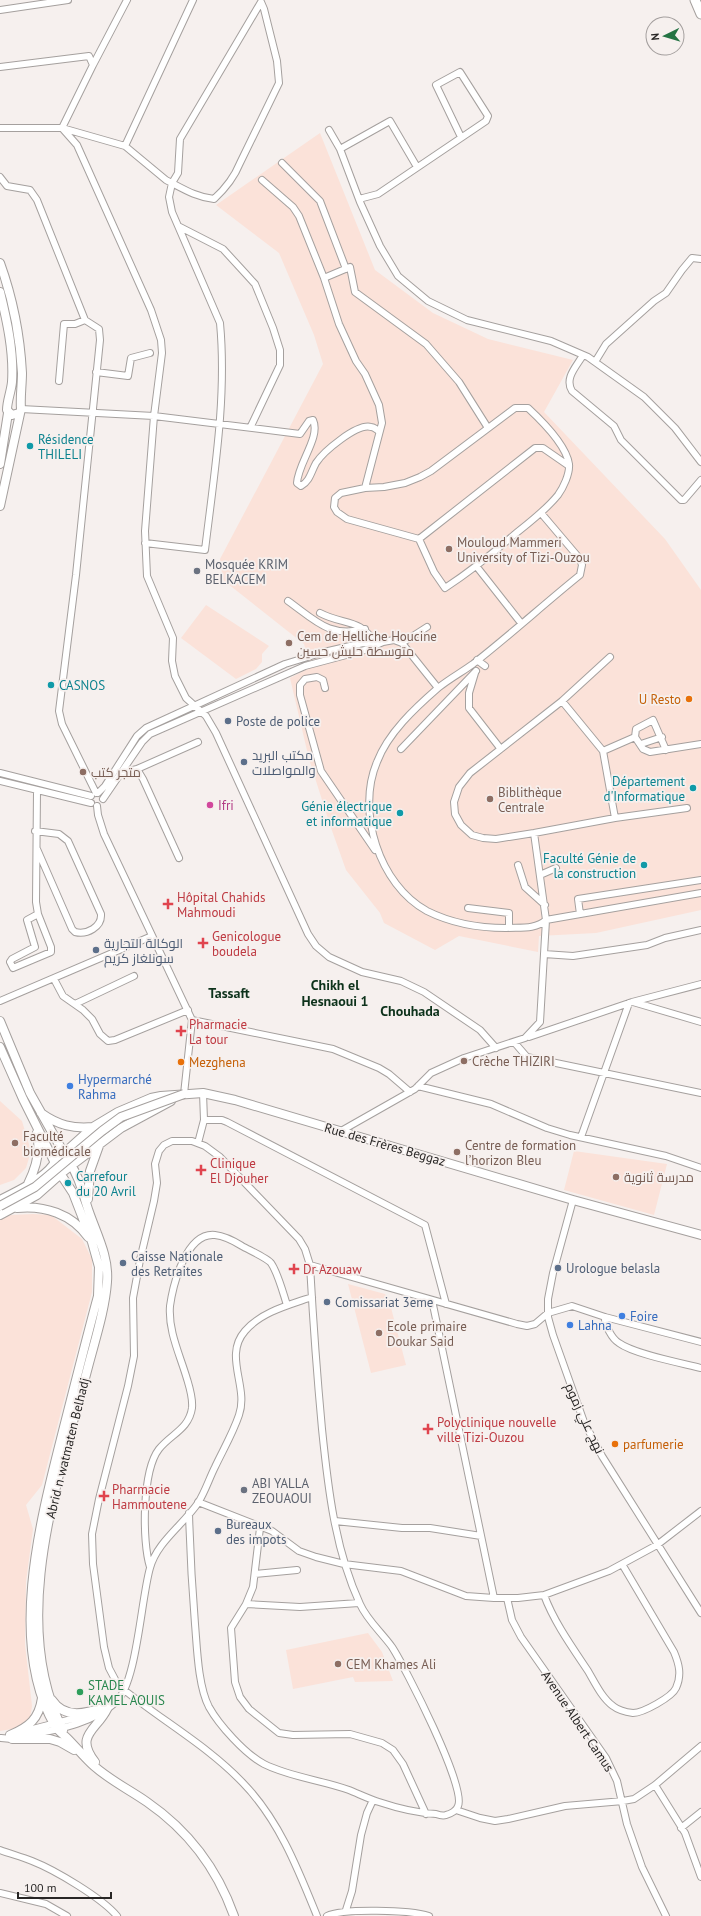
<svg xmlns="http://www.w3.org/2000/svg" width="701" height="1916" viewBox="0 0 701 1916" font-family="'PT Sans',Cairo,sans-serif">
<rect width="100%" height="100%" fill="#f6f0ee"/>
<!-- education -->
<path fill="#fbe2d9" d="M320 133 375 270 433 313 488 339 573 360 544 412 665 539 701 590V910L596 933 539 936 538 952 459 936 435 950 384 923 380 913 346 870 330 825 309 759 290 678 311 667 304 644 223 580 220 559 323 364 314 335 279 253 216 205Z
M206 605 269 646 262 654V662L256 669 236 679 181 638Z
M0 1101 22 1121 31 1151 26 1168 14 1180 0 1185Z
M574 1151 667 1164 654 1215 564 1190Z
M33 1214 51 1215 82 1239 92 1259V1292L42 1485 26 1505 33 1529 26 1582 25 1644 32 1706 31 1713 28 1723 18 1728 0 1731V1218L11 1215Z
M348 1284 385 1294 389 1300 406 1365 371 1373Z
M368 1633 382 1652 393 1681 355 1682 353 1677 293 1689 286 1650Z"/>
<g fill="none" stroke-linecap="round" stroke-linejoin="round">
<!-- minor casing -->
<g stroke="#a5a09e" stroke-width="8">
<path id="minor" d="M0 10 68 0
M93 65 127 0
M0 67 89 56 93 65 62 128 125 146 166 180C182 188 195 197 214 199 226 188 234 178 240 163L279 83 277 61 264 9 261 2 180 139 178 173 172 183 169 197 172 212 220 323C227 398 214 475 205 550L145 543
M0 128H62L77 145 151 310 161 340 162 353 154 416 145 531 147 576 173 638 172 661 175 676 186 698 206 716 216 733 308 934 316 946 329 957 362 972 401 981 424 992 480 1030 496 1048
M329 130 340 149 360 202 380 246 398 276 428 301 467 320 551 341 588 357 644 397 675 428 701 462
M125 146 193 0
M340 149 390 121 417 167
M282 163 320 201 346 269
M0 177 7 186 30 190 37 200 85 320
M262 180 293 207 299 216 324 278
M359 199 378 194 486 121 488 116 460 72 436 85 461 137
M180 227 223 249 245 273 255 284 273 328 280 350V365L251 426
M583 355C577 366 564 378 572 391L614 426 621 440 681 500H684L701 480
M595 362 606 344 654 301 666 293 682 270 692 258 701 259
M96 372 128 376 131 358 150 353
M59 381 64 324H75L85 320 99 329 100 340 76 575 59 711 62 724 96 793
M515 408H528C542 421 566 445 569 464 570 474 563 488 558 495 546 510 530 522 515 534 491 555 471 571 445 588L434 572 419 539 347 519 337 512 334 507 335 498 341 493 365 488 384 487 405 483 420 477 431 471Z
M21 409 154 416 300 434 309 421 313 420C321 437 298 463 297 483L301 486C310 481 311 472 316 463 323 452 357 423 371 427 374 427 377 430 379 431
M365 488 382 423 379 405 365 374 356 361 339 324 324 278 350 267 355 292 426 344 459 382 488 428
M419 539 535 448H543L569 466
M477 567 521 623
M288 601C316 621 329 638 365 629
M320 613C345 626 359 617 376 644
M402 643 427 627
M610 657 562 701 470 773 459 787 454 802 455 814 461 825 472 835 483 838 496 839 534 833 615 818 687 808
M477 660 485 666
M475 673 469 693V708L500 748
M325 688 323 680 317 677 305 679 300 685V695L321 771 375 850
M562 701 603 751 615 818
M635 737 636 729 653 720 666 750
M641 744 662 737
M401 749 476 671
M603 751 635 737 643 749 650 752 701 744
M137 769 143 779 179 858
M0 773 91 796
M121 773 137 769 198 742
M0 781 91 803
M37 791 36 902 38 914 51 947V952L13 968 10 962 12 959 35 947 27 920 38 914
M98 793 105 786 137 736 146 728 285 664 324 652 363 643 376 644
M103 799 142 742 150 734 305 666 365 650 383 642 394 640 402 643 438 688
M97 806 98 815 104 834 192 1020 184 1094
M35 831 59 834 68 841 101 914C102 927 87 935 75 932L72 929 37 849
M534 833 546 920C535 930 519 927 506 928 479 928 451 923 427 911 379 885 356 811 377 762 388 733 415 708 438 688 449 679 462 672 473 664 509 636 544 604 580 575L582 565 580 559 541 513
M518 865 525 887 545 905
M540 875 556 868
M468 908 509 913V928
M580 914 578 899 701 880
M544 954 573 956 647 945 665 938 701 930
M54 979 63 996 83 1010 92 1019 100 1034 108 1041 115 1040 188 1010
M0 1001 152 936
M633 1002 701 1022
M75 1004 134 976
M192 1020 333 1049 379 1068 389 1074 410 1092
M529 1037 632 1002 701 984
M514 1042 527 1057 701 1093
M418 1086 491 1104 547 1128 570 1135 666 1156 701 1168
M204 1120H222L227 1122 425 1225 446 1304
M341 1131 415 1089 431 1073 464 1058 525 1038 540 1022 546 920 701 893
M581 1137 629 1003
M198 1143 204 1120 203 1093
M573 1200 553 1273 548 1299V1317L553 1335 584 1422 602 1456 701 1613
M432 1300 494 1598
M605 1317C604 1324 612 1339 619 1343 634 1354 681 1363 701 1368
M198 1502 272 1531 299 1551 316 1557 344 1564 401 1571 466 1596 494 1598H518L544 1595 609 1571 657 1545 701 1511
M189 1513C190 1550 192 1587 195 1624 197 1647 198 1686 209 1707 219 1725 245 1754 264 1764 290 1777 321 1780 349 1790 359 1794 369 1799 379 1802 397 1808 417 1813 436 1814 439 1815 443 1816 446 1815 451 1814 457 1810 458 1806 467 1788 405 1667 392 1647 382 1633 367 1620 360 1604 335 1550 328 1488 322 1429 317 1375 313 1320 310 1265
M335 1521 402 1528H430L481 1536
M260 1528 253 1587 246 1604 231 1628 235 1682 240 1697 249 1709 279 1733 293 1735 350 1734 382 1743 393 1750 403 1764 426 1814
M150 1567C142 1542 142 1471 159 1449 171 1434 189 1429 192 1408 193 1398 190 1389 187 1379 180 1355 168 1331 170 1306 173 1285 186 1232 215 1235 225 1236 234 1241 242 1246 249 1250 267 1258 271 1263 278 1273 283 1293 287 1305
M255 1574 297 1570
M544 1595C554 1622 572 1647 588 1671 595 1683 602 1698 613 1706 618 1710 625 1712 633 1713 643 1713 672 1697 676 1688 682 1675 679 1664 674 1652L622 1564
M507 1598 512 1620 521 1637 606 1758 617 1781 627 1824 642 1867 666 1916
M246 1604 300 1607 359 1603
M21 1732 87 1715
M1 1738 12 1739C46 1731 89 1727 116 1702 137 1683 141 1599 150 1568 157 1542 183 1525 198 1503 205 1492 209 1479 215 1467 223 1450 233 1433 239 1415 249 1387 223 1356 245 1331 261 1312 289 1305 312 1297
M655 1785 685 1833 701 1877
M456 1810 480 1818 495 1821 508 1819 565 1806 623 1801 634 1799 655 1785 701 1746
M681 1828 701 1812
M0 1850C11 1854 22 1857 32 1861 55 1870 102 1898 117 1916
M0 1893 46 1904 67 1916
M346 1910 352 1891 361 1835 367 1813 373 1800
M317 1916C298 1869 279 1820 243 1783 207 1745 159 1719 118 1685L109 1668 104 1647 93 1564 92 1534 99 1499 128 1386 134 1356 133 1298 140 1260 154 1201 157 1183 155 1164 159 1151 164 1145 172 1141H192L205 1146 220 1157 299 1239 305 1249 310 1265 517 1324 527 1326 535 1324 548 1313 572 1306 605 1317 701 1342
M327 1916C343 1908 410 1910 429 1916"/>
</g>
<!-- major casing -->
<g stroke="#a5a09e" stroke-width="10">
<path id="major" d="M0 263C13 299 20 335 22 373 22 385 20 397 21 409L0 506
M0 292C7 321 14 352 12 382 11 392 7 401 7 410L12 415 19 413
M0 464 8 413
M0 1021 30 1093 66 1157
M0 1047 23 1099 54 1161
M41 1113C58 1125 73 1129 93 1127
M54 1164 73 1193 92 1242 99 1267 98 1296C86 1340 75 1384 64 1427 42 1514 6 1643 55 1726 58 1731 63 1734 67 1738 77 1748 85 1758 94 1766 111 1781 130 1790 147 1802 189 1831 217 1868 234 1916
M28 1184C36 1168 41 1151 37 1133
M88 1199 90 1171 100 1143
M0 1200C16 1192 43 1179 53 1165 55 1162 54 1159 57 1157L62 1155 93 1127 118 1112 151 1098 161 1096 203 1093 235 1100 573 1200 701 1235
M17 1208C44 1205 72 1214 88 1237
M0 1215 37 1195 64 1171 121 1128 171 1101
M52 1700C65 1720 87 1713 105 1707
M63 1730C7 1621 59 1478 88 1367 95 1340 105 1310 107 1282 109 1257 97 1235 89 1212 83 1195 80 1177 69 1162
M10 1735C29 1727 39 1719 42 1698
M12 1739H50L60 1742 74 1750
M95 1762C74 1735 97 1730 107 1709"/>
</g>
<!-- highway casing -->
<g stroke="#a5a09e" stroke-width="11">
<path id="highway" d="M695 0 701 14"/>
</g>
<!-- minor -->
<use href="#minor" stroke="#fff" stroke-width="6"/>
<!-- major -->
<use href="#major" stroke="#fff" stroke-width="8"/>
<!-- highway -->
<use href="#highway" stroke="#fff" stroke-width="9"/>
<!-- major-bridge casing -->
<g stroke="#a5a09e" stroke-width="10" stroke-linecap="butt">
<path id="major-bridge" d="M0 1206 35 1187 102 1131 121 1117 184 1094"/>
</g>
<!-- major-bridge -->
<use href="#major-bridge" stroke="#fff" stroke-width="8"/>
</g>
<!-- markers -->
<g fill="#0f9aa8" stroke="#f6f0ee" stroke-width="1.5">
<circle cx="30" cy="446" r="4"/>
<circle cx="51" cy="685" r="4"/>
<circle cx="693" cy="788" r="4"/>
<circle cx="400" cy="813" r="4"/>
<circle cx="644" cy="865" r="4"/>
<circle cx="68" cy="1183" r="4"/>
</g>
<g fill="#8d6e63" stroke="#f6f0ee" stroke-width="1.5">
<circle cx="449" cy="549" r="4"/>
<circle cx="289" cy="643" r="4"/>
<circle cx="83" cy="772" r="4"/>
<circle cx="490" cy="799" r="4"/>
<circle cx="464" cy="1061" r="4"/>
<circle cx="15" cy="1143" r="4"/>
<circle cx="457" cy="1152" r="4"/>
<circle cx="616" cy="1177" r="4"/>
<circle cx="379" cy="1333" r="4"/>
<circle cx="338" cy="1664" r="4"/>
</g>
<g fill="#6b7280" stroke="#f6f0ee" stroke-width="1.5">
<circle cx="197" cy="571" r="4"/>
<circle cx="244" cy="1490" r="4"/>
</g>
<g fill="#e8710a" stroke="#f6f0ee" stroke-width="1.5">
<circle cx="689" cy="699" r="4"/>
<circle cx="181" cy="1062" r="4"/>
<circle cx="615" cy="1444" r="4"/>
</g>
<g fill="#5c6f8a" stroke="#f6f0ee" stroke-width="1.5">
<circle cx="228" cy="721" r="4"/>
<circle cx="244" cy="762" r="4"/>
<circle cx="96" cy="950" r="4"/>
<circle cx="123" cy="1263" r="4"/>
<circle cx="558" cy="1268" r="4"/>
<circle cx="327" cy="1302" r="4"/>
<circle cx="218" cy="1531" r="4"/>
</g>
<circle fill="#d1479c" stroke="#f6f0ee" stroke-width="1.5" cx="210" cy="805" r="4"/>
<g fill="#e0444e" stroke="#f6f0ee" stroke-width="1.5">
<path d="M166 898h4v4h4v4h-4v4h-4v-4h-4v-4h4z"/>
<path d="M201 937h4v4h4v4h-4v4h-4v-4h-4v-4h4z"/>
<path d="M179 1025h4v4h4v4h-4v4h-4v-4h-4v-4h4z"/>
<path d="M199 1164h4v4h4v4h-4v4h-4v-4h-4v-4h4z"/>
<path d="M292 1263h4v4h4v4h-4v4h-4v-4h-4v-4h4z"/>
<path d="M426 1423h4v4h4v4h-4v4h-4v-4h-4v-4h4z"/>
<path d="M102 1490h4v4h4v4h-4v4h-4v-4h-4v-4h4z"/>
</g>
<g fill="#3f7fe0" stroke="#f6f0ee" stroke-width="1.5">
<circle cx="70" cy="1086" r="4"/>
<circle cx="622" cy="1316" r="4"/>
<circle cx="570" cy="1325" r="4"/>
</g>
<circle fill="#2e9e5b" stroke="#f6f0ee" stroke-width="1.5" cx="80" cy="1692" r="4"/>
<g text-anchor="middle" stroke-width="3.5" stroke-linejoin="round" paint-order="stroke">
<!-- culture labels -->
<g font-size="13" fill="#0d838f" stroke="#f6f0ee" text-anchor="start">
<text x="38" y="444">Résidence<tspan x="38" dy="15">THILELI</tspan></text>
<text x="59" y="690">CASNOS</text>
<text x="685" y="786" text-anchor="end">Département<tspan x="685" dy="15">d'Informatique</tspan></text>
<text x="392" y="811" text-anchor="end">Génie électrique<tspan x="392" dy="15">et informatique</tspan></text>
<text x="636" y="863" text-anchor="end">Faculté Génie de<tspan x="636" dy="15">la construction</tspan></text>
<text x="76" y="1181">Carrefour<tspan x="76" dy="15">du 20 Avril</tspan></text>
</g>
<!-- education labels -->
<g font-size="13" fill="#785e54" stroke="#f6f0ee" text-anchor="start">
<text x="457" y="547">Mouloud Mammeri<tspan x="457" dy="15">University of Tizi-Ouzou</tspan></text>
<text x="297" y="641">Cem de Helliche Houcine<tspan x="297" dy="15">متوسطة حليش حسين</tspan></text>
<text x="91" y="777">متجر كتب</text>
<text x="498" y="797">Biblithèque<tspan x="498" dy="15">Centrale</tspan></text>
<text x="472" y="1066">Crèche THIZIRI</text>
<text x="23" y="1141">Faculté<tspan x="23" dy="15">biomédicale</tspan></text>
<text x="465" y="1150">Centre de formation<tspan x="465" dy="15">l’horizon Bleu</tspan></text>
<text x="624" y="1182">مدرسة ثانوية</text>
<text x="387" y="1331">Ecole primaire<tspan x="387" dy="15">Doukar Said</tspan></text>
<text x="346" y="1669">CEM Khames Ali</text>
</g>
<!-- worship labels -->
<g font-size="13" fill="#5b616d" stroke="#f6f0ee" text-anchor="start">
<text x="205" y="569">Mosquée KRIM<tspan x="205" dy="15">BELKACEM</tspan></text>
<text x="252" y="1488">ABI YALLA<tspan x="252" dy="15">ZEOUAOUI</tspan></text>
</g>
<!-- food labels -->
<g font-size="13" fill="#c56008" stroke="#f6f0ee" text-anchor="start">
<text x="681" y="704" text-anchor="end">U Resto</text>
<text x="189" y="1067">Mezghena</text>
<text x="623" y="1449">parfumerie</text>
</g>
<!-- service labels -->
<g font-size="13" fill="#4e5e75" stroke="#f6f0ee" text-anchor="start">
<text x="236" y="726">Poste de police</text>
<text x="252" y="760">مكتب البريد<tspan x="252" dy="15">والمواصلات</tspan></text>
<text x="104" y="948">الوكالة التجارية<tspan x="104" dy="15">سونلغاز كريم</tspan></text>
<text x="131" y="1261">Caisse Nationale<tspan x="131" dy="15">des Retraites</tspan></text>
<text x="566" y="1273">Urologue belasla</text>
<text x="335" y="1307">Comissariat 3eme</text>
<text x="226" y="1529">Bureaux<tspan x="226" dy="15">des impots</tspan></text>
</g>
<!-- hotel labels -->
<g font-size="13" fill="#b23c85" stroke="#f6f0ee" text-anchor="start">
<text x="218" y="810">Ifri</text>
</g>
<!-- health labels -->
<g font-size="13" fill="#be3a42" stroke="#f6f0ee" text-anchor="start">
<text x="177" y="902">Hôpital Chahids<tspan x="177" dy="15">Mahmoudi</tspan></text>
<text x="212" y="941">Genicologue<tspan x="212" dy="15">boudela</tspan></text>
<text x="189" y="1029">Pharmacie<tspan x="189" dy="15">La tour</tspan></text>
<text x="210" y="1168">Clinique<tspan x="210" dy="15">El Djouher</tspan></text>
<text x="303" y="1274">Dr Azouaw</text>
<text x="437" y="1427">Polyclinique nouvelle<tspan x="437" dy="15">ville Tizi-Ouzou</tspan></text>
<text x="112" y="1494">Pharmacie<tspan x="112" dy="15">Hammoutene</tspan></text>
</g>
<!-- shop labels -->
<g font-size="13" fill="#366cbe" stroke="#f6f0ee" text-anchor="start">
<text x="78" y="1084">Hypermarché<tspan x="78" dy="15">Rahma</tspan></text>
<text x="630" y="1321">Foire</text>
<text x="578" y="1330">Lahna</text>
</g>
<!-- street labels -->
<g font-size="13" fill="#282625" stroke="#f6f0ee">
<text transform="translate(385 1144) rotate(16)" y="5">Rue des Frères Beggaz</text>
<text transform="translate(585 1418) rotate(65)" y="5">نهج علي زموم</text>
<text transform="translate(67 1448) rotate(-76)" y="5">Abrid n watmaten Belhadj</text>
<text transform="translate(578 1721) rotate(56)" y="5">Avenue Albert Camus</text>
</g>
<!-- leisure labels -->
<g font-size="13" fill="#27864d" stroke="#f6f0ee" text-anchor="start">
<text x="88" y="1690">STADE<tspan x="88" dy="15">KAMEL AOUIS</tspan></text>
</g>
<!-- neighbourhood labels -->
<g font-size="14" font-weight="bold" fill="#0d321b" stroke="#f6f0ee">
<text x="335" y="990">Chikh el<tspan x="335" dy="16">Hesnaoui 1</tspan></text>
<text x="229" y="998">Tassaft</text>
<text x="410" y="1016">Chouhada</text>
</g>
</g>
<!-- north arrow -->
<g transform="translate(665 36) rotate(265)"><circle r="19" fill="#f6f0ee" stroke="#a49f9e"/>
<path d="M0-3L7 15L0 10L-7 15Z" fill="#247343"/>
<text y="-6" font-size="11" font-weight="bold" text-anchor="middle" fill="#282625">N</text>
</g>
<!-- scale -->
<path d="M18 1892v6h93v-6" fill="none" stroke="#282625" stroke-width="2"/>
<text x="24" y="1892" font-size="12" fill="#282625" stroke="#f6f0ee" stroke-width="3" paint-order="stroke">100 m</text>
</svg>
